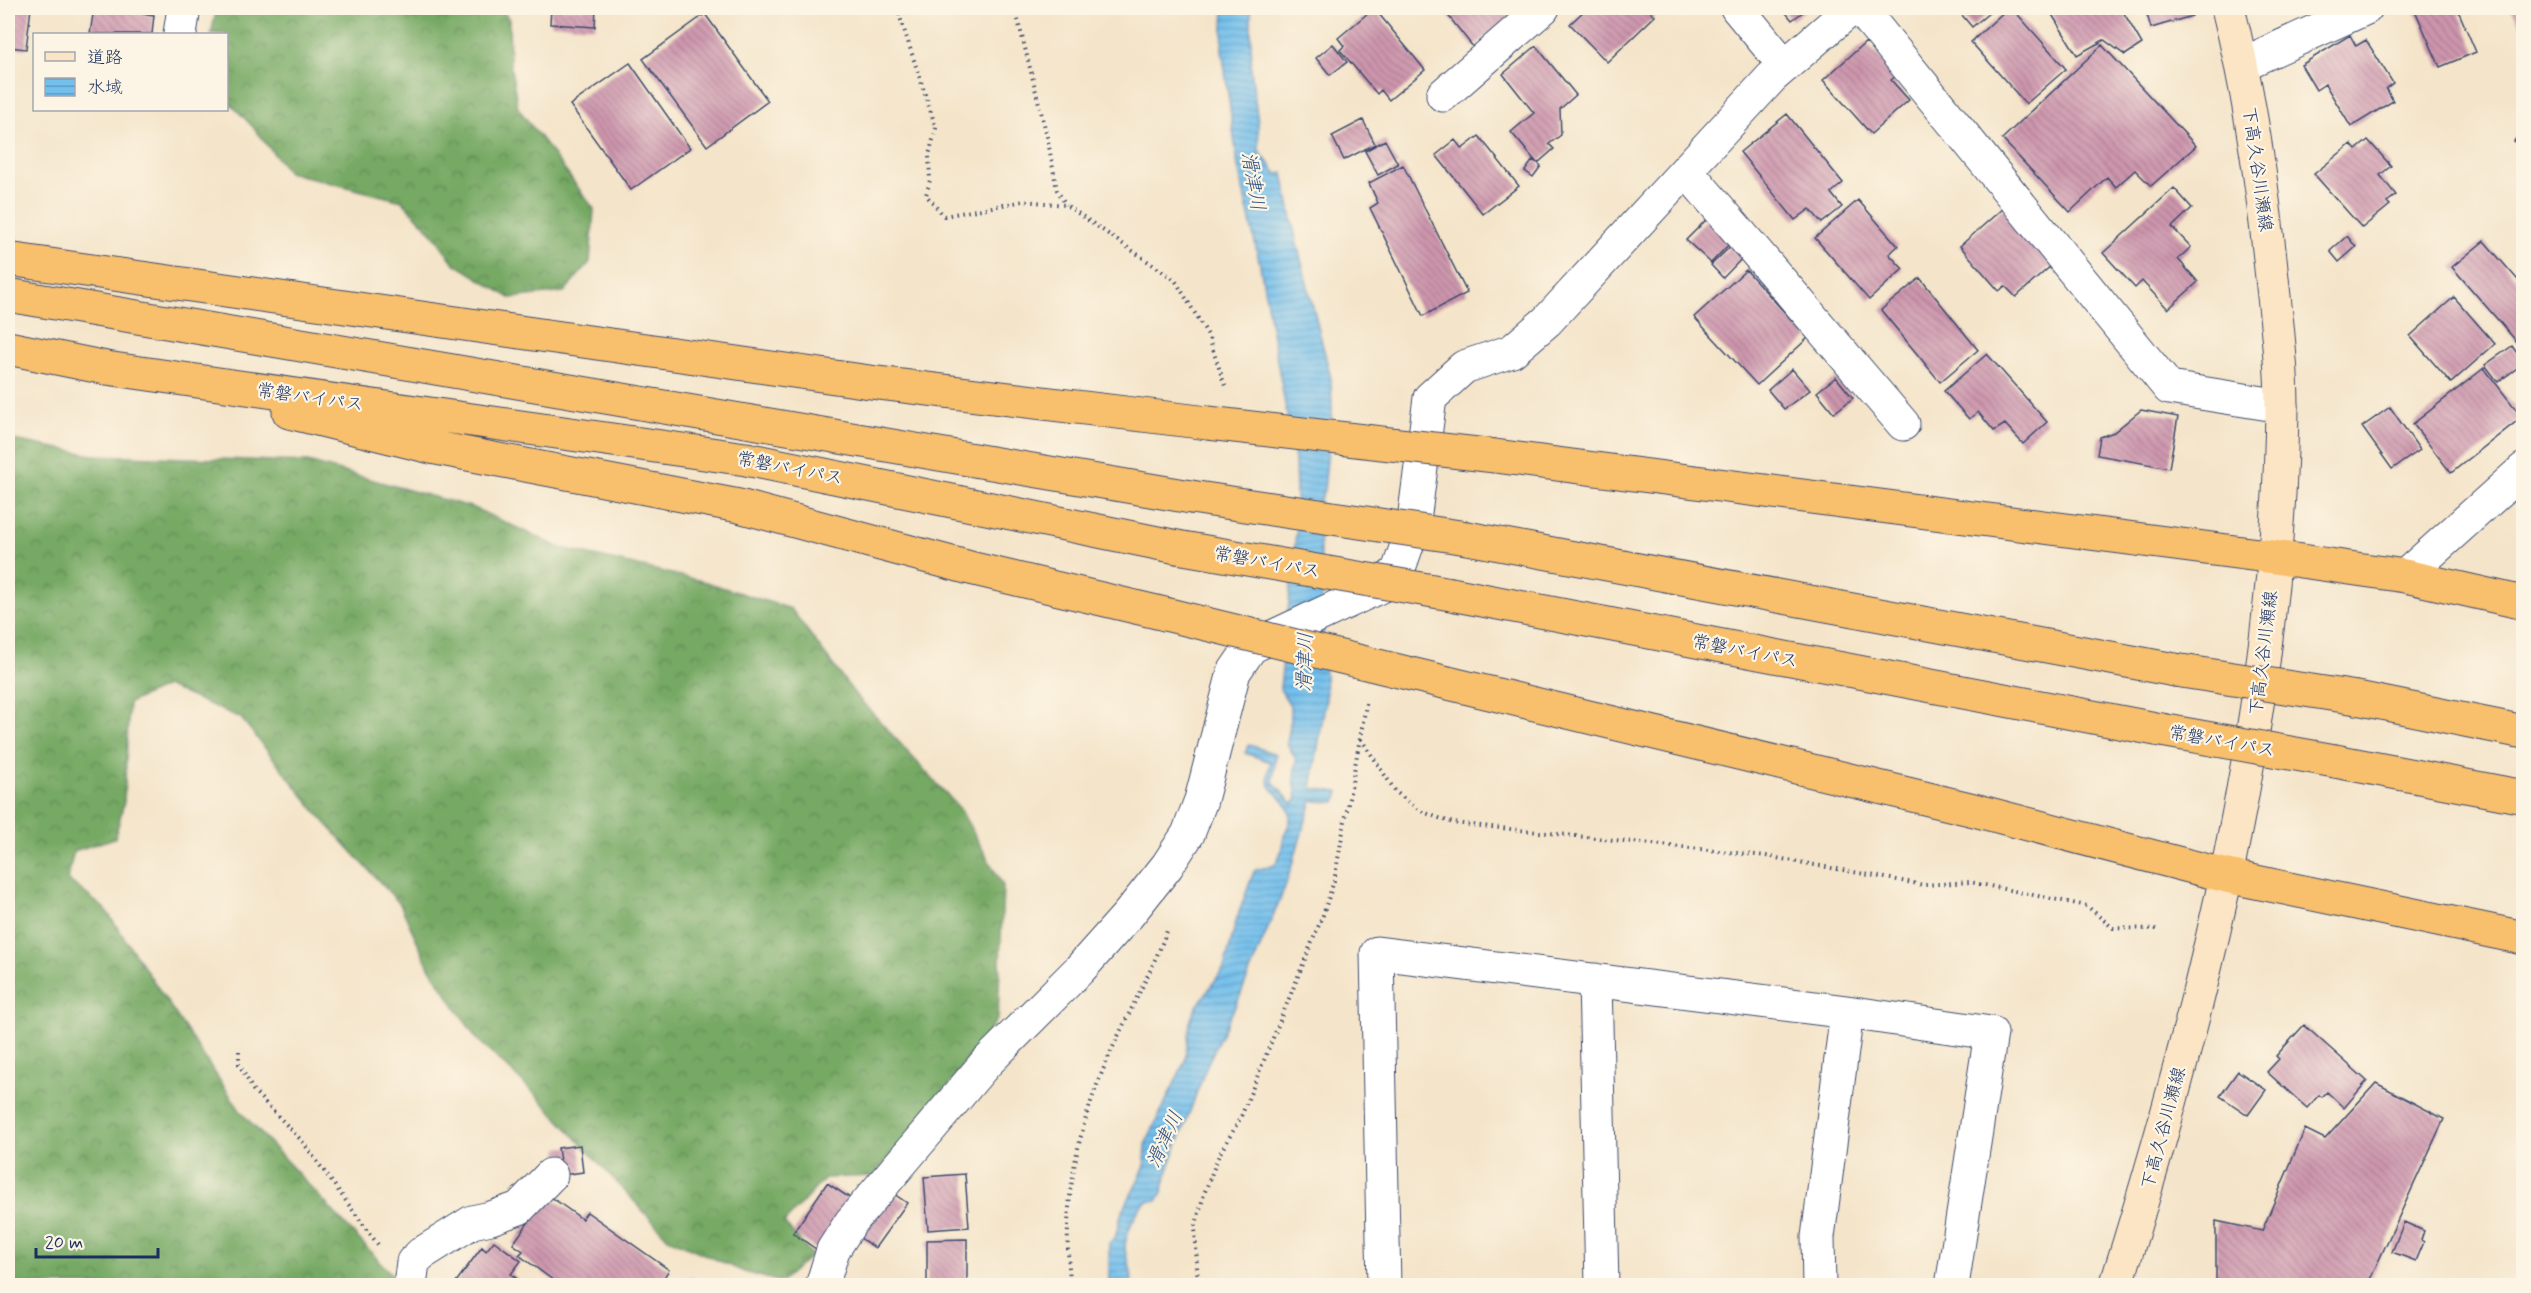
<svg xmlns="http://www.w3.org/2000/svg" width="2531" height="1293" viewBox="0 0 2531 1293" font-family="Mynerve,'Klee One',sans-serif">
<defs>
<pattern id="forest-crowns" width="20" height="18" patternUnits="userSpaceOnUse" patternTransform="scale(1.5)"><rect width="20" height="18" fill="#76a964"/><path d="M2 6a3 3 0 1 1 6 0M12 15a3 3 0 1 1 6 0" fill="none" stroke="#608a56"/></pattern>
<pattern id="water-rules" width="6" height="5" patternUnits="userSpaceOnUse" patternTransform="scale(1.5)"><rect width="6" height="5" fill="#73c0ed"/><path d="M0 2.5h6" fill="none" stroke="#5e9cc3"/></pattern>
<pattern id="building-back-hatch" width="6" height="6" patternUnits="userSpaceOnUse" patternTransform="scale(1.5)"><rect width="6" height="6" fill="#ce96ad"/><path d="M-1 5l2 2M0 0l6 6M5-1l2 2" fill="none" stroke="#a67b90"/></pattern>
</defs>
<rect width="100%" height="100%" fill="#fcf5e5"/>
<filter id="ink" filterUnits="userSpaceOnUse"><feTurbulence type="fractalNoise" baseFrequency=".0167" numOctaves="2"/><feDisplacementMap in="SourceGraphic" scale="12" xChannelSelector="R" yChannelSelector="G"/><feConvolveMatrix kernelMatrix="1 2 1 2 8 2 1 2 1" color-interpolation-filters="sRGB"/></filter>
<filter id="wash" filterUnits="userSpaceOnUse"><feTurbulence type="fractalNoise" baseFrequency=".008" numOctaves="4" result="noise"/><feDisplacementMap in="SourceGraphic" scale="24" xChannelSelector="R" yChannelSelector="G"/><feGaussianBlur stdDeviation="1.35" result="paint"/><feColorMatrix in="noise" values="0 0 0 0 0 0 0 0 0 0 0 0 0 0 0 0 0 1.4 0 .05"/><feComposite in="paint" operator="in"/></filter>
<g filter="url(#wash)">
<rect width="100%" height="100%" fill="#f4e4c9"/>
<!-- forest -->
<path fill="url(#forest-crowns)" stroke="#486c61" stroke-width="1.5" d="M217 8H500L509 19 510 64 518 108 594 209 590 262 564 292 510 298 454 263 433 234 402 201 288 172 254 128 227 100 226 34H211Z
M8 439 93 455 308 462 474 508 561 548 702 581 791 609 854 693 960 809 1003 886 998 1018 926 1117 873 1176 825 1178 784 1223 812 1255 781 1282 744 1272 668 1238 539 1098 476 1038 429 967 400 904 321 818 241 718 166 686 129 703 124 802 115 838 74 851 67 879 105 909 241 1112 395 1278 396 1285H8Z"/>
<!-- water -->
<path fill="url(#water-rules)" stroke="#4778a6" stroke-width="1.5" d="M1224 8H1251V70L1258 123 1259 151 1277 174 1283 173 1296 240 1331 378 1332 411 1324 490 1318 504 1326 699 1311 788 1339 792 1336 802 1312 801 1285 887 1240 996 1208 1063 1169 1167 1162 1192 1157 1201C1154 1201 1150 1201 1147 1202 1136 1207 1125 1237 1125 1248 1126 1262 1134 1271 1131 1285H1109V1243L1115 1238 1121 1215 1145 1166 1146 1143 1185 1061 1190 1022 1195 1009 1224 968 1237 918 1254 871C1260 868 1267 868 1272 866 1281 861 1282 845 1284 836 1286 830 1290 825 1290 819 1290 791 1258 797 1271 762L1245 753 1249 745 1276 754 1273 782 1293 804 1297 798 1294 778 1296 760 1287 743 1290 726V705L1280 689 1297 524 1295 460 1260 265 1238 167 1222 49Z"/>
<g id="blocks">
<!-- building -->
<path fill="url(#building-back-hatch)" d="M8 8H31L26 49 8 47Z
M94 8H137L135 12 154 15 152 34H90Z
M551 8H596L595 27 550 24Z
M1374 8 1425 70 1389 100 1381 90 1377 94 1340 50 1344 46 1338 38Z
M1453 8H1522L1473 47 1446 13Z
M1587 8H1647L1655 16 1607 62 1570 24Z
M1782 8H1808L1792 20Z
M1956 8H1995L1972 27Z
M2008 8H2012L2066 69 2026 104 1971 42Z
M2060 8H2121L2142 44 2125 55 2104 40 2077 55 2051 13Z
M2145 8H2189L2192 16 2151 28Z
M2414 8H2457L2476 52 2440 67Z
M2510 8H2524V30Z
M705 14 768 101 707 146 643 59Z
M2350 35 2356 46 2366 40 2393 83 2386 88 2393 101 2351 127 2325 84 2316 90 2301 65Z
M1866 42 1896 76 1891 80 1909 100 1871 134 1823 80Z
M1333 44 1347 62 1330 75 1316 58Z
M2102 45 2196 146 2151 186 2135 170 2116 187 2107 177 2070 212 2002 139Z
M1536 46 1576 95 1560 109 1561 135 1549 144 1554 149 1538 163 1541 166 1533 177 1525 171 1533 160 1537 163 1511 132 1534 113 1503 74Z
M630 63 690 148 631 190 570 105Z
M1787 114 1843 183 1831 193 1842 207 1822 223 1810 209 1795 220 1740 152Z
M1363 120 1375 144 1344 160 1332 136Z
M2524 128V147L2514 141Z
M1479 136 1519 186 1483 214 1436 155 1455 140 1462 149Z
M1385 140 1398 164 1378 175 1365 151Z
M2368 140 2391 166 2380 175 2396 195 2387 202 2390 205 2362 228 2314 174 2351 144 2356 150Z
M1403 165 1467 293 1423 316 1370 208 1378 203 1369 183Z
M2174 188 2192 208 2172 227 2191 247 2178 259 2198 282 2168 309 2142 281 2135 288 2103 253Z
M1858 200 1898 246 1889 254 1903 269 1869 300 1815 238Z
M2003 208 2053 264 2016 297 2005 286 1999 291 1960 246Z
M1710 216 1734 239 1711 263 1686 240Z
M2347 236 2356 247 2339 262 2330 251Z
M2484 241 2524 287V350L2452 267Z
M1735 242 1747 253 1723 278 1711 265Z
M1746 270 1808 338 1757 385 1694 317Z
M1920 278 1978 350 1940 382 1881 310Z
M2454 297 2495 344 2451 383 2410 336Z
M2512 346 2524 363 2498 382 2485 365Z
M1987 354 2047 422 2023 444 2005 424 1994 431 1978 412 1969 419 1944 391Z
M2484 368 2522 417 2451 473 2413 424Z
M1792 369 1810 390 1784 409 1768 390Z
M1836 377 1853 398 1834 413 1817 392Z
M2390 407 2420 450 2392 469 2362 427Z
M2141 410 2178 417 2169 468 2097 455 2100 437 2114 432Z
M2304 1025 2367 1081 2344 1108 2327 1092 2322 1097 2319 1095 2307 1108 2267 1072 2279 1059 2276 1056Z
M2238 1071 2266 1090 2248 1115 2220 1096Z
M2376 1083 2444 1119 2367 1286H2216V1221L2262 1231 2305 1129 2325 1139Z
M580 1145 583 1172 562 1175 558 1148Z
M965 1174 969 1227 928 1230 924 1177Z
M827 1183 850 1198 816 1249 793 1233Z
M891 1192 907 1203 875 1248 859 1237Z
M548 1195 582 1219 587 1212 669 1270 658 1286H561L519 1255 523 1251 513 1244Z
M2404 1222 2424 1231 2421 1240 2424 1242 2416 1261 2392 1252Z
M967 1239V1286H927V1240Z
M494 1241 521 1261 511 1274 526 1286H453L482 1247 486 1251Z
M691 1277 704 1286H685Z"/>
</g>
</g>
<g filter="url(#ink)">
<use href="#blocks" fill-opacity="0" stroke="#3c4a6e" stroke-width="1.5"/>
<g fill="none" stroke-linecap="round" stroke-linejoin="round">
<!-- street casing -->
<g stroke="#3c4a6e" stroke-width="35">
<path id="street" d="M1737 8 1785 66
M1860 8 2169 388 2282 406
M180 34 184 8
M2243 64 2366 8
M1443 95 1543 8
M1686 170 1903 424
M2405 576 2524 469
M1595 980 1602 1286
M410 1286 413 1262 421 1254 472 1222 491 1218 519 1208 551 1175
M822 1286 833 1250 851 1222 985 1064 1079 970 1128 915 1167 866 1188 834 1201 800 1234 672 1251 647 1379 587 1398 571 1413 528 1430 398 1464 367 1512 351 1547 321 1772 77 1852 8
M1384 1286 1377 953 1847 1012 1991 1033 1952 1286
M1819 1286 1818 1237 1847 1012"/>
</g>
<!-- secondary casing -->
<g stroke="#3c4a6e" stroke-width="35">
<path id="secondary" d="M2116 1286C2205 1001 2278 708 2282 409 2282 359 2275 308 2270 259 2261 174 2249 90 2228 8"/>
</g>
<!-- highway casing -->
<g stroke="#3c4a6e" stroke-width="35">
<path id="highway" d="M8 259 870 382 1208 423
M8 295 1191 497
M8 348 106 368 746 459 1177 547
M289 412 431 447 739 506 970 568 1165 614
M1495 456 2274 557 2405 576 2524 603
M1467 538 2175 670
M1451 594 2161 730
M1448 683 1974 810 2227 876 2524 938
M2357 698 2524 732
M2335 761 2524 797"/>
</g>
<!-- path -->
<path stroke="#3c4a6e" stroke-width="4" stroke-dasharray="1.5 4.5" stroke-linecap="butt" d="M897 8 936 128 929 155 930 180 926 195 944 216 1024 201 1066 205 1175 280 1208 335 1226 389
M1015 8 1047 136 1057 190 1066 205
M1361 739 1396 792 1420 811 1453 823 1766 856 1924 885 1970 882 2087 906 2113 928 2158 929
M239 1051V1064L253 1090 302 1141 379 1246
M1071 1286C1061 1213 1075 1137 1103 1070 1123 1021 1150 977 1168 928
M1198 1286 1195 1228 1204 1194 1219 1155 1240 1119 1323 915 1334 881 1367 700"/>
<!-- street -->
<use href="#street" stroke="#fff" stroke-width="33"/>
<!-- secondary -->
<use href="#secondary" stroke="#fce5c4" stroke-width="33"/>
<!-- highway -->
<use href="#highway" stroke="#f8bf6c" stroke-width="33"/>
<!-- highway-bridge casing -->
<g stroke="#3c4a6e" stroke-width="35" stroke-linecap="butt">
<path id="highway-bridge" d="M1208 423 1495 456
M1191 497 1467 538
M1177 547 1451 594
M1165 614 1448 683
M2175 670 2357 698
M2161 730 2335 761"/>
</g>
<!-- highway-bridge -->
<use href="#highway-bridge" stroke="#f8bf6c" stroke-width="33"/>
</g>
</g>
<g text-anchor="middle" stroke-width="4.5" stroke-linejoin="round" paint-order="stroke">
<!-- street labels -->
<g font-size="18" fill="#1b2f5e" stroke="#fcf5e5">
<text transform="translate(2258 169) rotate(82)" y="6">下高久谷川瀬線</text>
<text transform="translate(310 397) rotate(8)" y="6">常磐バイパス</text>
<text transform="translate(790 468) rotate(11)" y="6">常磐バイパス</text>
<text transform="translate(1267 562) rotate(10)" y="6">常磐バイパス</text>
<text transform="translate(1745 651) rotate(11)" y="6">常磐バイパス</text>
<text transform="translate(2263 653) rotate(-83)" y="6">下高久谷川瀬線</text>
<text transform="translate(2222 741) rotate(10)" y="6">常磐バイパス</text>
<text transform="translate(2163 1128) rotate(-75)" y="6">下高久谷川瀬線</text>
</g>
<!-- water labels -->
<g font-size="20" font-style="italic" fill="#315382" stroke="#fcf5e5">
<text transform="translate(1254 181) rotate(80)" y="7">滑津川</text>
<text transform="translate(1304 662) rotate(-88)" y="7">滑津川</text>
<text transform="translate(1164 1139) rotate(-65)" y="7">滑津川</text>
</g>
</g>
<!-- margin -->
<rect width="2531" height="1293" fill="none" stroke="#fcf5e5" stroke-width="30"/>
<!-- legend -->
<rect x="33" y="33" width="195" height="78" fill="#fcf5e5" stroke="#a2a6af" stroke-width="1.5"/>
<rect x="45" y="52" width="30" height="9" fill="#fce5c4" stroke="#a2a6af" stroke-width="1.5"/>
<text x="87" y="63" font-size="18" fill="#1b2f5e">道路</text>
<rect x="45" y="78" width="30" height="18" fill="url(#water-rules)" stroke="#a2a6af" stroke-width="1.5"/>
<text x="87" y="93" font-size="18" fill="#1b2f5e">水域</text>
<!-- scale -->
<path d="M36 1248v9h122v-9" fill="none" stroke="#1b2f5e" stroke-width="3"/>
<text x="45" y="1248" font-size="18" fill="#1b2f5e" stroke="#fcf5e5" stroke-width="4.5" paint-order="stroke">20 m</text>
</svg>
